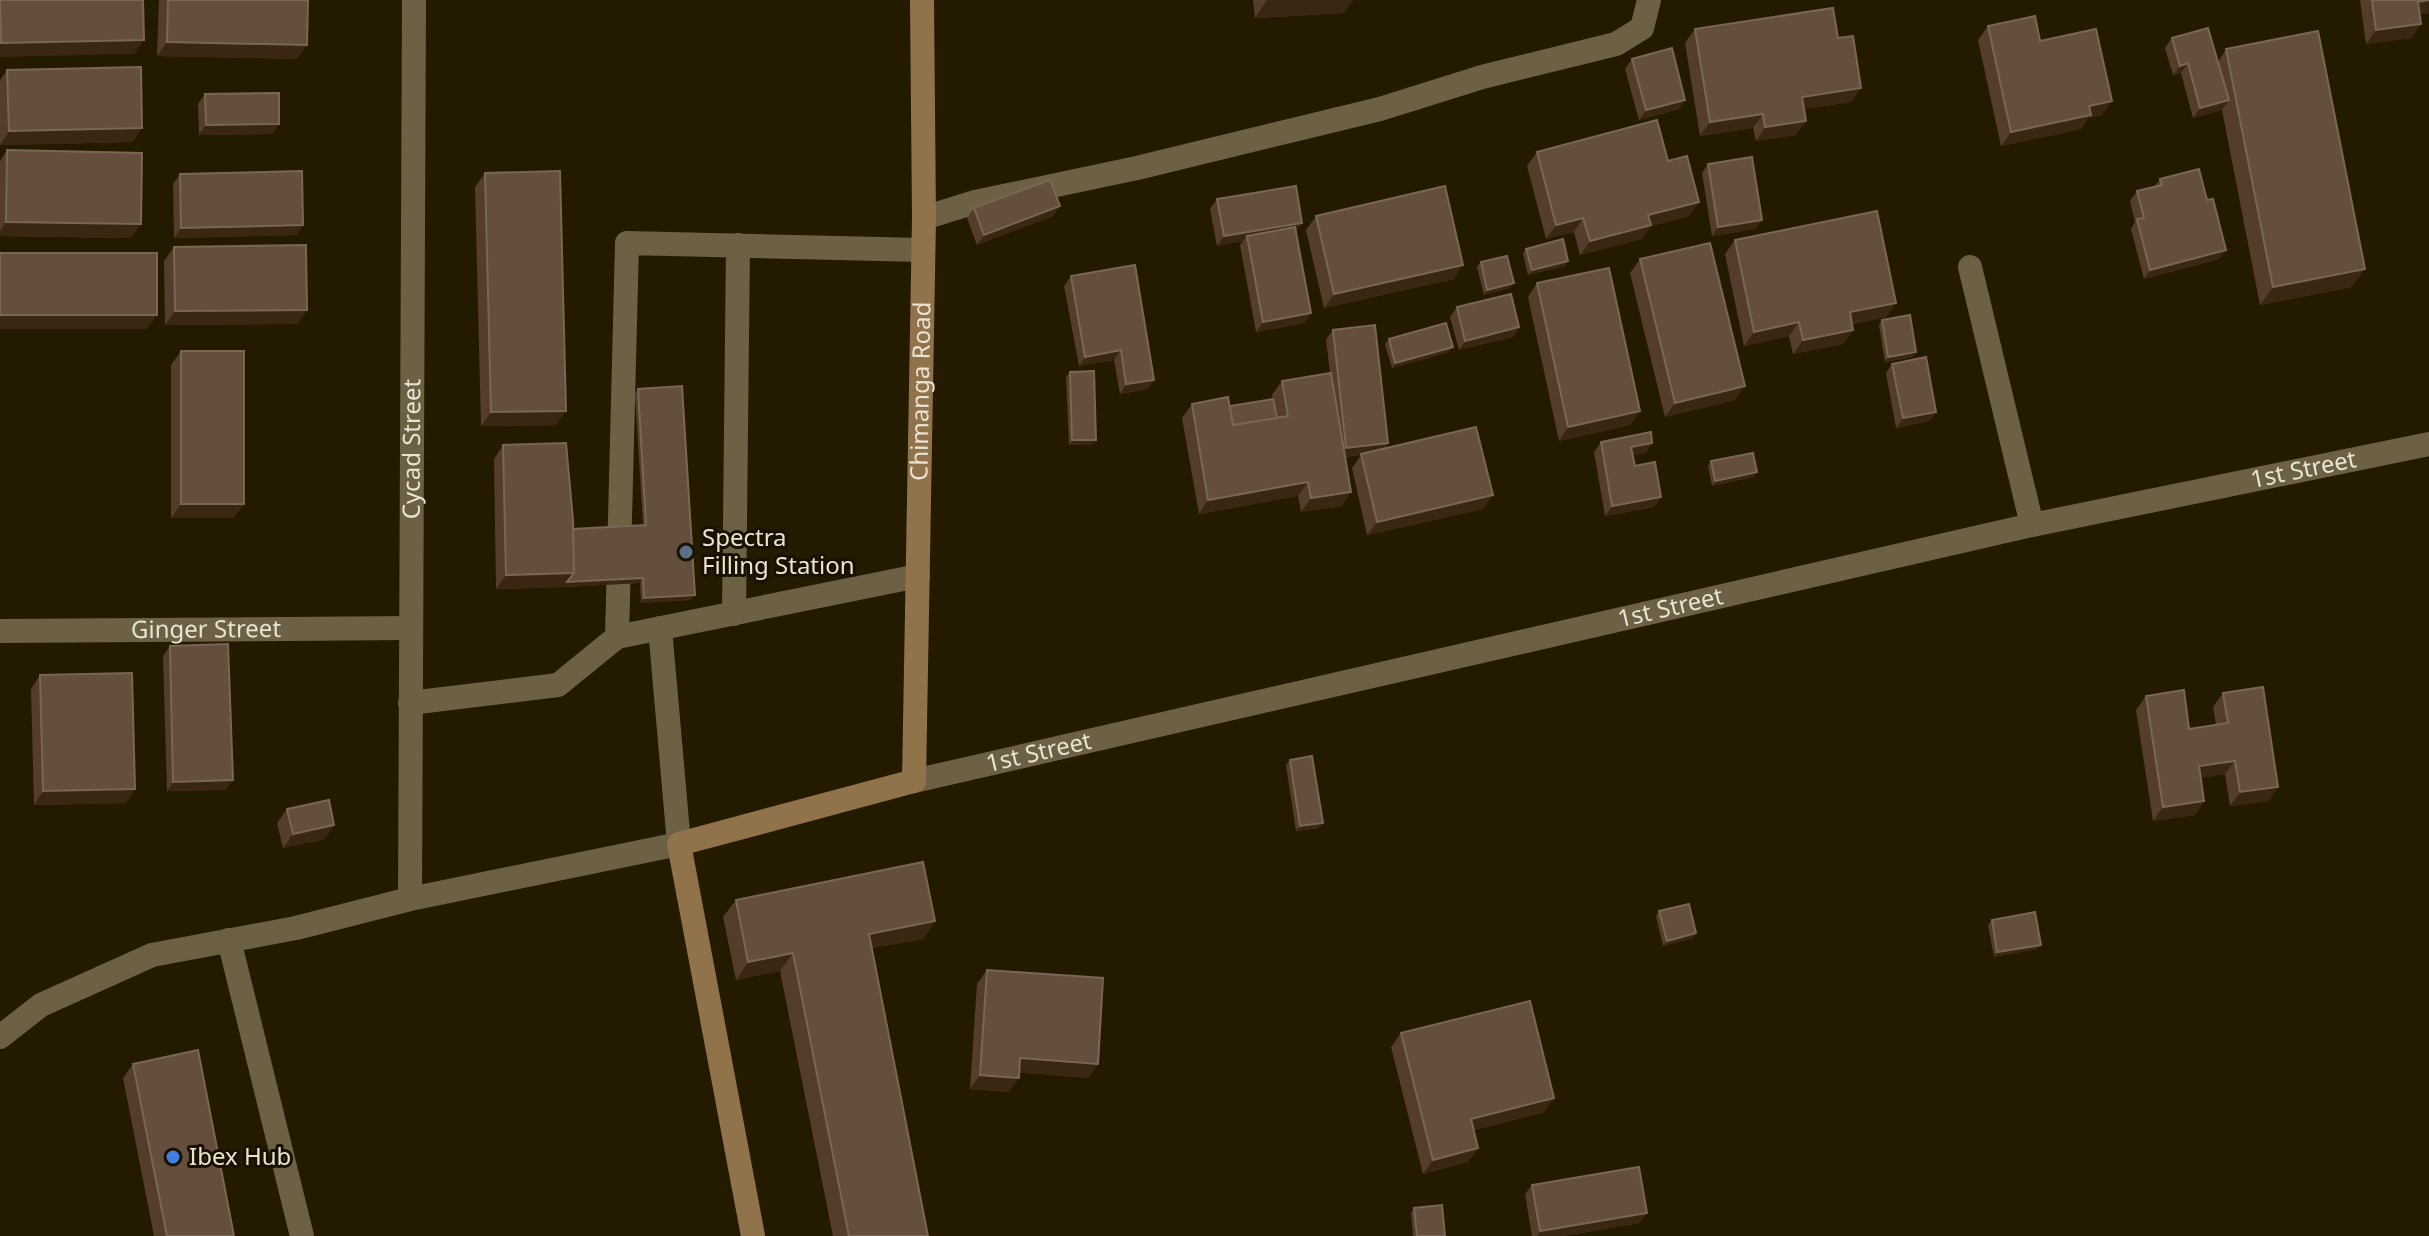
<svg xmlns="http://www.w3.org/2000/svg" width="2429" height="1236" viewBox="0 0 2429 1236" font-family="'Noto Sans',sans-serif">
<rect width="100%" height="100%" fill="#241a00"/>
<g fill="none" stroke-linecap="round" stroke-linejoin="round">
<!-- lane -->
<path stroke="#6c6144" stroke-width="24" d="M918 576 617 637 627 243 923 250
M734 614 738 245
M660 628 679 844
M410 703 558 685 617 637
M229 940 302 1236"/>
<!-- street -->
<g stroke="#6c6144" stroke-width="24">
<path d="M924 218 975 202 1137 168 1380 109 1482 77 1616 44 1642 28 1649 0"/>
<path d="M1970 267 2032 525"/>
<path id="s1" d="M0 631 410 628"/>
<path id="s2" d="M914 781 2032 525 2429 444"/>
<path id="s3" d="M410 899 414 0"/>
<path d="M0 1037 41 1005 152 955 296 928 410 899 679 844"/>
</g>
<!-- secondary -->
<path stroke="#90734a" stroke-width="24" id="s4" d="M753 1236 679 844 914 781 924 218 922 0"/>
</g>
<!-- wall -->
<path fill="#543d2d" d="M159 0H308L297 59 157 56Z
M1253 0H1353L1344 13 1255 18Z
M2360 0H2429V13L2420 14 2412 38 2366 44Z
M1988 26 2040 41 2102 115 2088 118 2081 129 2001 146 1978 40Z
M1695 29 1838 38 1861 88 1851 102 1804 109 1796 135 1756 141 1753 128 1700 136 1685 43Z
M2172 38 2218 62 2226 49 2352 287 2260 305 2222 110 2193 118 2181 73 2173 75 2165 48Z
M1632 59 1679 109 1639 120 1625 69Z
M7 70 133 142 0 145V80Z
M205 94 279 124 272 134 199 135 198 104Z
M7 150 131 238 0 236V161Z
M1537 152 1668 161 1699 202 1689 216 1651 226 1641 239 1580 255 1574 232 1546 239 1527 166Z
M1708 164 1756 229 1712 236 1702 173Z
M485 173 556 425 481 426 475 187Z
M180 174 303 225 296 235 174 238 173 184Z
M2160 179 2207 200 2226 250 2219 259 2144 279 2131 229 2135 222 2130 201 2137 191 2154 187Z
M1217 199 1296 232 1311 313 1304 323 1256 332 1240 245 1243 241 1217 246 1210 209Z
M974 208 1053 216 977 245 967 218Z
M1316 216 1454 279 1324 308 1306 230Z
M1735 240 1896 303 1886 317 1852 324 1853 330 1843 344 1793 354 1789 336 1744 346 1725 254Z
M174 247 307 310 297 324 165 325 164 261Z
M1526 249 1568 261 1565 266 1528 275 1523 254Z
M1640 259 1735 400 1665 417 1630 273Z
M1481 262 1510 288 1484 295 1477 267Z
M1071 276 1154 380 1148 389 1120 394 1114 360 1079 366 1064 286Z
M1537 283 1640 411 1630 425 1559 441 1528 297Z
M1457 307 1519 327 1513 337 1459 350 1450 317Z
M1882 320 1913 357 1885 362 1879 325Z
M1333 330 1388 443 1384 449 1493 495 1483 509 1367 535 1352 468 1361 455 1345 457 1342 506 1301 512 1298 496 1199 514 1182 418 1192 404 1230 406 1273 399 1272 395 1282 381 1330 373 1326 339Z
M1389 339 1449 352 1392 368 1385 344Z
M181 351 234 518H171V365Z
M1892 364 1936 412 1929 421 1896 428 1886 373Z
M1070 372 1093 444 1069 445 1066 377Z
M638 389 691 600 641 603 640 583 564 587 496 589 494 459 503 445 573 529 643 525 635 394Z
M1601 442 1646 453 1633 455 1635 466 1661 497 1654 507 1605 516 1594 452Z
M1711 461 1757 472 1753 477 1712 486 1708 466Z
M170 646 226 790 167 791 163 656Z
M40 675 135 789 126 803 34 805 31 689Z
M2223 693 2269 801 2230 806 2225 774 2201 778 2204 801 2195 815 2153 821 2136 710 2146 696 2189 729 2216 725 2213 707Z
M1290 760 1319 828 1296 831 1286 765Z
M287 809 325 839 283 848 277 823Z
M736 900 935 921 923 939 872 948 928 1236H833L780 971 736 980 723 917Z
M1659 911 1696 933 1693 938 1663 946 1656 916Z
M1992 920 2037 949 1994 957 1988 925Z
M987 970 1098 1064 1088 1078 1019 1072 1009 1092 970 1089 977 984Z
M1401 1033 1554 1098 1544 1112 1474 1130 1478 1148 1468 1162 1423 1174 1391 1047Z
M133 1064 234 1236H154L123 1078Z
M1532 1185 1640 1223 1563 1236H1532L1525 1194Z
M1414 1208 1445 1236H1413L1411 1213Z"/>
<!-- shaded-wall -->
<path fill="#3a2713" d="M1267 0H1353L1344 13 1255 18Z
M2429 0V13L2408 16 2418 2Z
M2421 24 2412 38 2366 44 2376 30Z
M144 40 134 54 0 57V44L1 43Z
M167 42 307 45 297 59 157 56Z
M2188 63 2181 73 2173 75 2180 66Z
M1861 88 1851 102 1792 111 1802 97Z
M1685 100 1679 109 1639 120 1646 110Z
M2229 100 2222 110 2193 118 2200 108Z
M2112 101 2102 115 2088 118 2081 129 2001 146 2011 132 2089 106Z
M1763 114 1753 128 1700 136 1710 122Z
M1806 121 1796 135 1756 141 1765 127Z
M279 124 272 134 199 135 206 125Z
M142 128 133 142 0 145 9 131Z
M1699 202 1689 216 1651 226 1641 239 1580 255 1590 241 1648 215Z
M1060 206 1053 216 977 245 984 235Z
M1583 218 1574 232 1546 239 1556 225Z
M1762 220 1756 229 1712 236 1718 227Z
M6 222 141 224 131 238 0 236V231Z
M1302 223 1296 232 1247 236 1243 241 1217 246 1224 236Z
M303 225 296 235 174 238 181 228Z
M2226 250 2219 259 2144 279 2150 270Z
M1568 261 1565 266 1528 275 1532 270Z
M1463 265 1454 279 1324 308 1334 294Z
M2365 269 2352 287 2260 305 2273 287Z
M1514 283 1510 288 1484 295 1487 290Z
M1896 303 1886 317 1840 326 1850 312Z
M307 310 297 324 165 325 175 311Z
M1311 313 1304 323 1256 332 1263 322Z
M0 315H157L147 329H0Z
M1799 322 1789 336 1744 346 1754 332Z
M1519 327 1513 337 1459 350 1465 341Z
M1853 330 1843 344 1793 354 1803 340Z
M1453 347 1449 352 1392 368 1395 363Z
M1121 350 1114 360 1079 366 1085 357Z
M1916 352 1913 357 1885 362 1888 357Z
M1154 380 1148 389 1120 394 1126 384Z
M1745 386 1735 400 1665 417 1675 403Z
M566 411 556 425 481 426 491 412Z
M1640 411 1630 425 1559 441 1568 427Z
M1936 412 1929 421 1896 428 1903 418Z
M1072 440H1096L1093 444 1069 445Z
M1388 443 1381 453 1339 457 1346 448Z
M1652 443 1646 453 1624 457 1631 447Z
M1757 472 1753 477 1712 486 1715 481Z
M1308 482 1298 496 1199 514 1208 500Z
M1351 492 1342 506 1301 512 1311 498Z
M1493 495 1483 509 1367 535 1377 522Z
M1661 497 1654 507 1605 516 1612 506Z
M181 504H244L234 518H171Z
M574 573 643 578 640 583 564 587 496 589 506 575Z
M695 595 691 600 641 603 644 598Z
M2235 761 2225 774 2189 780 2199 766Z
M233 780 226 790 167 791 173 782Z
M2278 787 2269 801 2230 806 2240 792Z
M135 789 126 803 34 805 43 791Z
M2204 801 2195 815 2153 821 2163 807Z
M1323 823 1319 828 1296 831 1300 826Z
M334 825 325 839 283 848 293 834Z
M935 921 923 939 856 951 869 934Z
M1696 933 1693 938 1663 946 1667 941Z
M2041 945 2037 949 1994 957 1997 952Z
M793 953 780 971 736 980 748 962Z
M1020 1058 1098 1064 1088 1078 1010 1072Z
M980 1075 1019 1078 1009 1092 970 1089Z
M1554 1098 1544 1112 1461 1133 1471 1119Z
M1478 1148 1468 1162 1423 1174 1433 1160Z
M1647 1213 1640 1223 1563 1236H1537L1540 1231Z"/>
<!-- building -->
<path fill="#644e3e" stroke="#796656" stroke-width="2" d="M0 0H143L144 40 1 43Z
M168 0H308L307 45 167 42Z
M2372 0H2429L2418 2 2421 24 2376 30Z
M1833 8 1838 38 1853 36 1861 88 1802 97 1806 121 1765 127 1763 114 1710 122 1695 29Z
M2035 16 2040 41 2096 29 2112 101 2089 106 2091 115 2011 132 1988 26Z
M2208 28 2229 100 2200 108 2188 63 2180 66 2172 38Z
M2318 31 2365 269 2273 287 2226 49Z
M1672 48 1685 100 1646 110 1632 59Z
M141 67 142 128 9 131 7 70Z
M279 93V124L206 125 205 94Z
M1657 120 1668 161 1687 156 1699 202 1648 215 1651 225 1590 241 1583 218 1556 225 1537 152Z
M7 150 142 153 141 224 6 222Z
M1752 157 1762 220 1718 227 1708 164Z
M2199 169 2207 200 2213 199 2226 250 2150 270 2137 219 2144 218 2137 191 2162 185 2160 179Z
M302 171 303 225 181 228 180 174Z
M560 171 566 411 491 412 485 173Z
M1050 180 1060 206 984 235 974 208Z
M1296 186 1302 223 1224 236 1217 199Z
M1445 186 1463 265 1334 294 1316 216Z
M1877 211 1896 303 1850 312 1853 330 1803 340 1799 322 1754 332 1735 240Z
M1295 227 1311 313 1263 322 1247 236Z
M1563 239 1568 261 1532 270 1526 249Z
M1710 243 1745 386 1675 403 1640 259Z
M306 245 307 310 175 311 174 247Z
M0 253H157V315H0Z
M1507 256 1514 283 1487 290 1481 262Z
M1135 265 1154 380 1126 384 1121 350 1085 357 1071 276Z
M1609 268 1640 411 1568 427 1537 283Z
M1511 294 1519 327 1465 341 1457 307Z
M1910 315 1916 352 1888 357 1882 320Z
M1446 323 1453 347 1395 363 1389 339Z
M1375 325 1388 443 1346 448 1333 330Z
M181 351H244V504H181Z
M1926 357 1936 412 1903 418 1892 364Z
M1094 371 1096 440H1072L1070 372Z
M1331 373 1351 492 1311 498 1308 482 1208 500 1192 404 1228 397 1233 425 1288 416 1282 381Z
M682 386 695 595 644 598 643 578 567 582 574 573 573 529 646 525 638 389Z
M1273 399 1277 418 1233 425 1230 406Z
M1476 427 1493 495 1377 522 1361 454Z
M1651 432 1652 443 1631 447 1635 466 1655 462 1661 497 1612 506 1601 442Z
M566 443 573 520 574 573 506 575 503 445Z
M1753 453 1757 472 1715 481 1711 461Z
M228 644 233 780 173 782 170 646Z
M132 673 135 789 43 791 40 675Z
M2263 687 2278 787 2240 792 2235 761 2199 766 2204 801 2163 807 2146 696 2184 690 2189 729 2228 723 2223 693Z
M1312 756 1323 823 1300 826 1290 760Z
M329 800 334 825 293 834 287 809Z
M923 862 935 921 869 934 928 1236H849L793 953 748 962 736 900Z
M1689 904 1696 933 1667 941 1659 911Z
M2035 912 2041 945 1997 952 1992 920Z
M987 970 1103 978 1098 1064 1020 1058 1019 1078 980 1075Z
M1530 1001 1554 1098 1471 1119 1478 1148 1433 1160 1401 1033Z
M198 1050 234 1236H167L133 1064Z
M1639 1167 1647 1213 1540 1231 1532 1185Z
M1442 1205 1445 1236H1417L1414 1208Z"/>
<!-- markers -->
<circle fill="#5c6f8a" stroke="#1a1100" stroke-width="3" cx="686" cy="552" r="8"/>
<circle fill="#3f7fe0" stroke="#1a1100" stroke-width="3" cx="173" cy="1157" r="8"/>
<g text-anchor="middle" stroke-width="6" stroke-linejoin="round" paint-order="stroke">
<!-- street labels -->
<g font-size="24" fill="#e9e3d3" stroke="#1a1100">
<text dy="8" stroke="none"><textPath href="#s4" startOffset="1032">Chimanga Road</textPath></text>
<text dy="8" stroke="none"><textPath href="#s3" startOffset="450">Cycad Street</textPath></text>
<text dy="8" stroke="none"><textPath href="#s2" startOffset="1424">1st Street</textPath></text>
<text dy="8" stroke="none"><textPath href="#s2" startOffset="776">1st Street</textPath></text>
<text dy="8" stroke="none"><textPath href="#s1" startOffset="206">Ginger Street</textPath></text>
<text dy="8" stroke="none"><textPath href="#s2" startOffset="128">1st Street</textPath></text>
</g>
<!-- poi labels -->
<g font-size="24" fill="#e9e3d3" stroke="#1a1100" text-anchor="start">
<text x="702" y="546">Spectra<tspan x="702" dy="28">Filling Station</tspan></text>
<text x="189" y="1165">Ibex Hub</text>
</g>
</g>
</svg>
